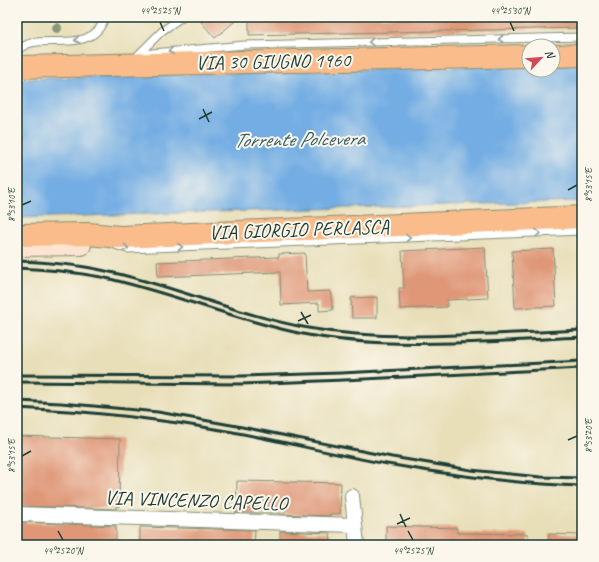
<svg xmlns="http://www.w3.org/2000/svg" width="599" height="562" viewBox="0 0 599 562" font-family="Caveat,sans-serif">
<rect width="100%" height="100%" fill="#fbf7ec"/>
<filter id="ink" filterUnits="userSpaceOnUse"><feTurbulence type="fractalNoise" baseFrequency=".025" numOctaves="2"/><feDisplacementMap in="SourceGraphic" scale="8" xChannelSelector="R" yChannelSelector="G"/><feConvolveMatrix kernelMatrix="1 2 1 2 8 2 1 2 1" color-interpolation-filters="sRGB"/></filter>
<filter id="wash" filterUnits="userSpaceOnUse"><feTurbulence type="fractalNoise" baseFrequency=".012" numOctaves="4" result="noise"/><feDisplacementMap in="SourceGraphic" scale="16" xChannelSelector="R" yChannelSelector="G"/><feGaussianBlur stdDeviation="0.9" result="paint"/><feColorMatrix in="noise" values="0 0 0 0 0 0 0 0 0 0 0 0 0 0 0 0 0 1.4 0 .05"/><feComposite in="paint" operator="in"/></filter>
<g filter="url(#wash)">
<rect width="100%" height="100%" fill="#e8dfb9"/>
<!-- water -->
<path fill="#73ade3" stroke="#49758c" d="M529 65V70H553V65H582V201L17 218V79Z"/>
<g id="blocks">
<!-- building -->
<path fill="#df9777" d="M197 17H240L215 38Z
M249 17H582V28L249 35Z
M485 247 488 298 447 300V307L400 309 399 288H404L402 251Z
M553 249 556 306 515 308 512 251Z
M305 253 307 292 330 291 333 310 319 311V303L281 305 280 272 158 277 157 262 279 257V254Z
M377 297V318H352L351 298Z
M17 436 120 439 119 507 116 506V509L17 506Z
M237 481 341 483 340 514H330V516L280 514V513H236Z
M17 522 116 526V545H17Z
M386 526 457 528V533L528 534V545H386Z
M140 527 255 530 254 545H140Z
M280 531 330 533 331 545H280Z
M549 534 582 535V545H549Z"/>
</g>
</g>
<g filter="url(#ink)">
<use href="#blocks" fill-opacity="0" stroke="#848e76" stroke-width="1"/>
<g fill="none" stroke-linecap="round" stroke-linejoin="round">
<!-- lane casing -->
<g stroke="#848e76" stroke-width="9">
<path id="lane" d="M17 50C21 48 26 44 31 43 56 38 95 51 105 17
M141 54 245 45 582 37
M138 55 162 31 182 17
M115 245 127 249 582 231"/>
</g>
<!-- street casing -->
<g stroke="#848e76" stroke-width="16">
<path id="street" d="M352 496 357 545
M17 514 354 525"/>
</g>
<!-- secondary casing -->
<g stroke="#848e76" stroke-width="22">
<path id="secondary" d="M17 246 81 245"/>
</g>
<!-- primary casing -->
<g stroke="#848e76" stroke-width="24">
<path id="primary" d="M553 56 582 55
M17 67 529 56
M17 235 88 234 120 237 582 217"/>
</g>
<!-- lane -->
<use href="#lane" stroke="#fff" stroke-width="7"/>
<!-- street -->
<use href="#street" stroke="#fff" stroke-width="14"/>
<!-- secondary -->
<use href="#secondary" stroke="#fde4d0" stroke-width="20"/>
<!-- primary -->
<use href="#primary" stroke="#f9bc8a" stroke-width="22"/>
<!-- rail -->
<path stroke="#1f3d34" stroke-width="3" d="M17 261C45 262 74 264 101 270 171 284 237 315 308 328 357 337 408 337 458 335 499 334 541 332 582 330
M17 268C45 269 74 272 101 277 171 292 237 321 308 335 356 344 406 344 455 343 497 342 540 339 582 337
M17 375 241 376 341 373 582 361
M17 382 241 384 344 380 582 368
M17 401 61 403 158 412 237 426 392 457 471 470 541 477 582 478
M17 408C90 411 161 419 233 432 287 442 339 456 393 465 456 476 518 484 582 486"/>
</g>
<!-- trees -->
<circle fill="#87997a" cx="57" cy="28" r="5"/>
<!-- one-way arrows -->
<defs><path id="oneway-chevron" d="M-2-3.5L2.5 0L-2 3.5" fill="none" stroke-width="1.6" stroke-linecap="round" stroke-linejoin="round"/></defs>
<g stroke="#8f9e9a">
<use href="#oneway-chevron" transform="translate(501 39) rotate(179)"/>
<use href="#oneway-chevron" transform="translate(77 40) rotate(167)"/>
<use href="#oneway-chevron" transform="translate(371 42) rotate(178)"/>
<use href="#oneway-chevron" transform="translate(171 51) rotate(175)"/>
<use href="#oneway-chevron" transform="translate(538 233) rotate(-2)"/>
<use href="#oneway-chevron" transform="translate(408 238) rotate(-2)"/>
<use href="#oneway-chevron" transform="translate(180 247) rotate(-2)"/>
<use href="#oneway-chevron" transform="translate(126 248) rotate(9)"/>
</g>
</g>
<!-- ticks -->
<path fill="none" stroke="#1f3d34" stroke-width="1.5" d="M160 22 164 31M510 22 514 31M203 109 209 122M199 119 212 112M568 190 577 185M22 205 31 201M301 312 308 324M298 321 311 315M568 440 577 436M22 456 31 451M400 514 406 527M397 524 410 518M58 531 63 540M408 531 413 540"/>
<g text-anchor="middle" stroke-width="4" stroke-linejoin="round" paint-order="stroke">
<!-- street labels -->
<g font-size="20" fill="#1f3d34" stroke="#fbf7ec">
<text transform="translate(273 61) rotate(-1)" y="7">VIA 30 GIUGNO 1960</text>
<text transform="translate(299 229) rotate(-2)" y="7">VIA GIORGIO PERLASCA</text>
<text transform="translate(196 500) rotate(2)" y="7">VIA VINCENZO CAPELLO</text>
</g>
<!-- water labels -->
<g font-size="21" font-style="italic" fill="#385f69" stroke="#fbf7ec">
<text transform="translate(299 139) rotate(-1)" y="7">Torrente Polcevera</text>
</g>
</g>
<!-- margin -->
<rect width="599" height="562" fill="none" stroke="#fbf7ec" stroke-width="44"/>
<!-- north arrow -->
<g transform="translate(541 58) rotate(64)"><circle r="19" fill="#fbf7ec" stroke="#a3ada2"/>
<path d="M0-3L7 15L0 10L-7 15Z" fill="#d1495b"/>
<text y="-6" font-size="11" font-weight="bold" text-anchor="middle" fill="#1f3d34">N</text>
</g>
<rect x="22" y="22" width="555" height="518" fill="none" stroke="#1f3d34" stroke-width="1.5"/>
<g font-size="10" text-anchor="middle" fill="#1f3d34">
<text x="160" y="14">44°25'25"N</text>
<text x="510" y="14">44°25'30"N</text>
<text transform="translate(588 185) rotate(-90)" y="4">8°53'15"E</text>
<text transform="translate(11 205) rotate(-90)" y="4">8°53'10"E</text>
<text transform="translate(588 436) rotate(-90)" y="4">8°53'20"E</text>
<text transform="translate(11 456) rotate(-90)" y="4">8°53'15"E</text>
<text x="63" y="554">44°25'20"N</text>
<text x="413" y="554">44°25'25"N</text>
</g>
</svg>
